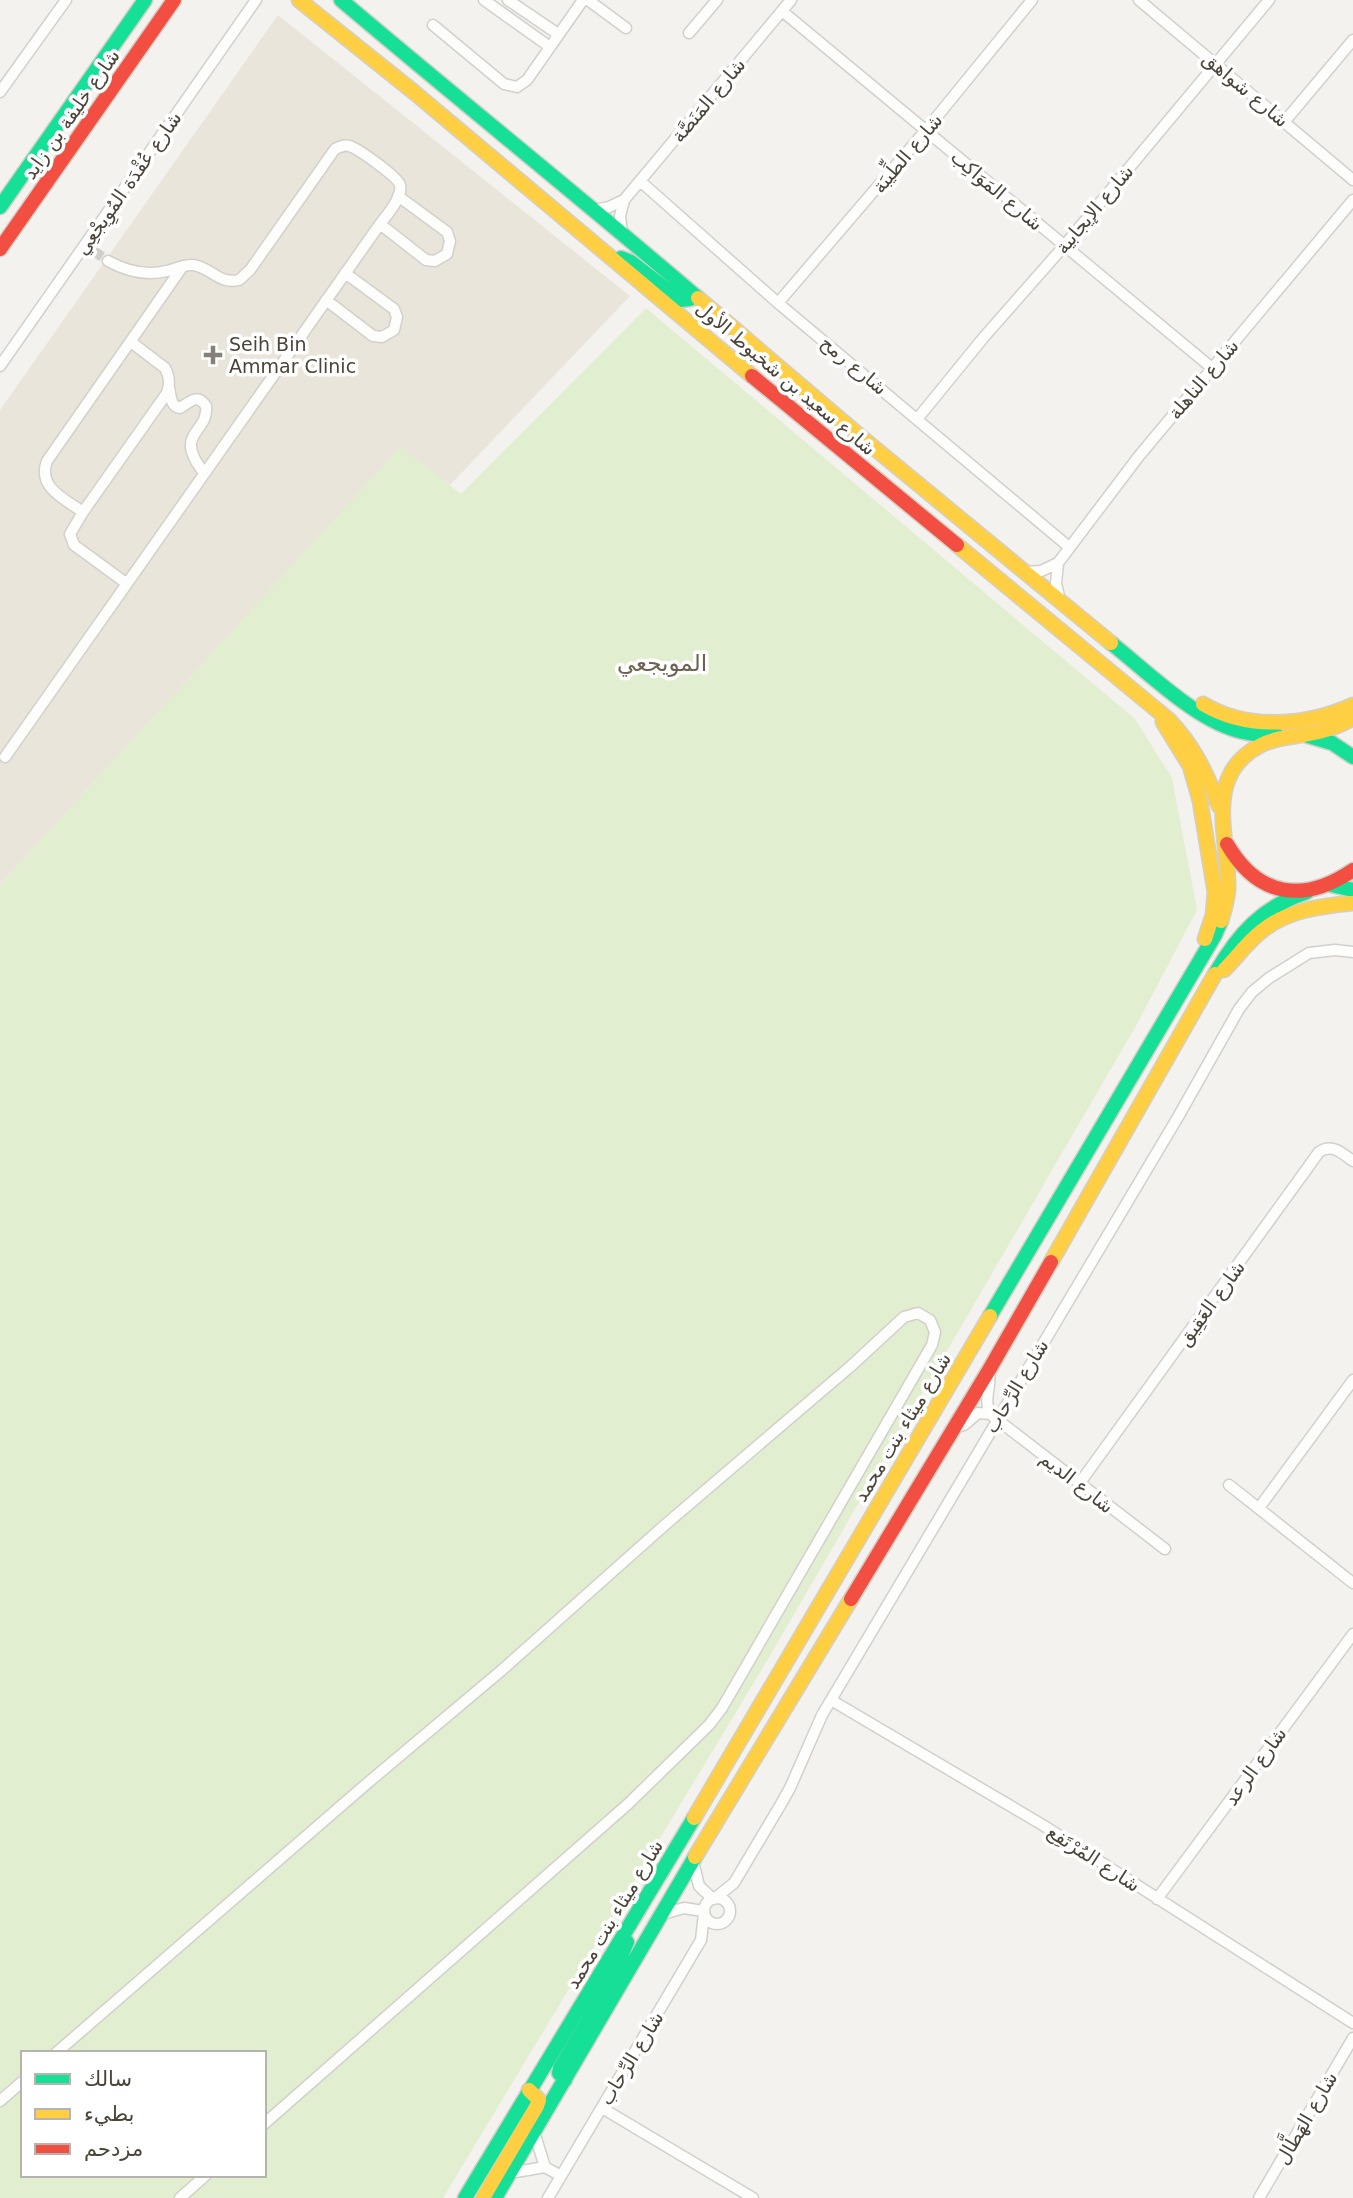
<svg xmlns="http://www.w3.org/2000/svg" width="1353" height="2198" viewBox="0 0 1353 2198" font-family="'DejaVu Sans','Noto Naskh Arabic',sans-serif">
<rect width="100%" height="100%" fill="#f4f2ee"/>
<!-- education -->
<path fill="#eae5da" d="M278 15 630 296 450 485 401 447 0 884V410Z"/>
<!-- green -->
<path fill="#e1eecf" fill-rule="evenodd" d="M646 308 1135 719 1172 778 1197 910 1137 1024 765 1664 443 2198H0V884L401 446 461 494ZM23 2053H264V2175H23Z"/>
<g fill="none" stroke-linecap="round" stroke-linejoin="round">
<!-- street-tunnel -->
<path stroke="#d2cfca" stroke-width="10" stroke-dasharray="10 5" stroke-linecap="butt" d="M94 251 108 261"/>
<!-- street casing -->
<g stroke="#d2d0cb" stroke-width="13">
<path id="street" d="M484 0 550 47
M508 0 558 34
M588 0 626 28
M1139 0 1353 180
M782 11 1212 368
M433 25 504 84 517 87 527 80 583 0
M689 33 717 0
M0 92 66 0
M1285 121 1353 40
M640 181 778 303 1069 547
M594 210 609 207 624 200
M380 224 426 260 435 261 447 254 450 241 447 232 398 196
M622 233 620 216 624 200 791 0
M326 300 373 336 382 337 394 330 397 317 394 309 345 273
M778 303 926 130 1032 0
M0 366 256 0
M169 387C171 396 170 406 180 408 190 402 197 393 206 406 209 434 172 432 204 473
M918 418 984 337 1064 246 1269 0
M83 512C64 499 37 487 47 461L183 266
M1058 563 1056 583 1060 601
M1023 572 1041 571 1058 563 1139 456 1353 200
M126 583 74 545 70 534 83 512 167 393C170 384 170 377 165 368L131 342
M5 757 380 224C387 215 403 197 400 185 398 177 361 151 352 147 346 144 341 146 335 149L250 270 239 280C219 285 211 267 193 265 184 264 176 269 167 271 146 276 126 271 108 261
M989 1370C992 1386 983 1398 990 1414
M953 1428 964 1425 978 1413 990 1414 1165 1549
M1079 1484 1319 1152C1332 1143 1342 1153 1353 1161
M1229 1485 1353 1583
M1259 1508 1353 1380
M831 1700 1041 1824 1353 2023
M693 1861 699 1886 713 1899
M704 1911a13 13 0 1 1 26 0a13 13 0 1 1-26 0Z
M714 1899 734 1883 781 1804 790 1788 822 1715 1178 1117 1239 1009 1252 992 1269 978 1309 953 1335 950 1353 952
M1157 1899 1353 1634
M663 1914 684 1908 703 1911
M56 2053 364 1786 502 1670 666 1524 851 1366 904 1317 918 1313 930 1320 935 1332 932 1345 722 1708 709 1725 628 1804 264 2124
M0 2101 23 2081
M602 2108 753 2198
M534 2132 545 2167
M510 2173 545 2167 561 2176
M180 2198 206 2175
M548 2198 701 1940 704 1914
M1259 2198 1353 2038"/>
</g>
<!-- fast casing -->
<g stroke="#d3cfc5" stroke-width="17">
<path id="fast" d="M341 0C459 100 580 197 698 298
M0 207 145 0
M621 258 631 262 680 300 690 299 693 294
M1111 643C1144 669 1191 715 1230 728 1245 734 1262 735 1278 736
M1308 736 1332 743 1353 757
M1331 885 1353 890
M1215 974C1238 934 1262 907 1307 892
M990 1316 1215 935 1221 921
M565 2080 559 2073 560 2068 606 1991 627 1942
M465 2198 694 1818
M495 2198 695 1857"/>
</g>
<!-- slow casing -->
<g stroke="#d3cfc5" stroke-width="17">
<path id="slow" d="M299 0 415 93 752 376
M698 298 861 437 1111 643
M957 545 1169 720C1193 745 1207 774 1219 806
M1203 704C1247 731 1307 726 1353 705
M1163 722 1190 766 1200 801 1215 892 1213 915 1205 939
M1221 921C1224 911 1227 901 1228 890 1230 839 1201 775 1261 745 1276 737 1292 737 1308 734 1324 732 1339 726 1353 718
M1224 970C1237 957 1248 941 1263 930 1288 910 1322 906 1353 903
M1051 1262 1215 974
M694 1818 990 1316
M695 1857 851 1599
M483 2198 537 2106 539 2100 529 2090"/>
</g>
<!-- jam casing -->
<g stroke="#d3cfc5" stroke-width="17">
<path id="jam" d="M0 249 174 0
M752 376 957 545
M1227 844C1258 897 1303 904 1353 870
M851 1599 989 1370 1051 1262"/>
</g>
<!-- street -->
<use href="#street" stroke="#fdfdfc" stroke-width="10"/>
<!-- fast -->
<use href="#fast" stroke="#16e098" stroke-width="14"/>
<!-- slow -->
<use href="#slow" stroke="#ffcf43" stroke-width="14"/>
<!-- jam -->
<use href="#jam" stroke="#f24e42" stroke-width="14"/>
</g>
<!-- markers -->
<path fill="#868178" stroke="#fff" stroke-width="2.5" d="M209.5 344.5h7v7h7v7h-7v7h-7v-7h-7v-7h7z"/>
<g text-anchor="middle" stroke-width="7" stroke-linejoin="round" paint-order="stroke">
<!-- street labels -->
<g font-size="19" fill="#4b4439" stroke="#fff">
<text transform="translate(1246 89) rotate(40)" y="7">شارع شواهق</text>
<text transform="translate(708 100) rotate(-50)" y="7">شارع المَنَصَّة</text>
<text transform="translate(71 114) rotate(-55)" y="7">شارع خليفة بن زايد</text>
<text transform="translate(907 153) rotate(-50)" y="7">شارع الطِّيبَة</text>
<text transform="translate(128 183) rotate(-55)" y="7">شارع عُقْدَة المُوِيجْعِي</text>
<text transform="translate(997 190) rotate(40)" y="7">شارع المَوَاكِب</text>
<text transform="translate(1094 209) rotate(-50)" y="7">شارع الإيجابية</text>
<text transform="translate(854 365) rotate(40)" y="7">شارع رمح</text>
<text transform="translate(786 378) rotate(40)" y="7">شارع سعيد بن شخبوط الأول</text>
<text transform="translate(1203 379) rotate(-50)" y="7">شارع الناهلة</text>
<text transform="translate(1211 1303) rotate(-54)" y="7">شارع العَقِيق</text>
<text transform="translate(1016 1386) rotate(-59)" y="7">شارع الرِّحاب</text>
<text transform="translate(902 1427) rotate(-59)" y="7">شارع ميثاء بنت محمد</text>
<text transform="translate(1077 1482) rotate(38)" y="7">شارع الديم</text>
<text transform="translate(1255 1766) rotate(-54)" y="7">شارع الرعد</text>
<text transform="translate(1094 1858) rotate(33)" y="7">شارع المُرْتَفِع</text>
<text transform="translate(614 1914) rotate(-59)" y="7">شارع ميثاء بنت محمد</text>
<text transform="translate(631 2058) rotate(-59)" y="7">شارع الرِّحاب</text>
<text transform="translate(1306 2118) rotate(-60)" y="7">شارع الهَطَّال</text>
</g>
<!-- poi labels -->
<g font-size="19" fill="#4b4439" stroke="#fff" text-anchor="start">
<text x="229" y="351">Seih Bin<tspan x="229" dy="22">Ammar Clinic</tspan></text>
</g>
<!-- quarter labels -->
<g font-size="23" fill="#6e6250" stroke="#fff">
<text x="662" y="671">المويجعي</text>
</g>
</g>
<!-- legend -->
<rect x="21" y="2051" width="245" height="126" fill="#ffffff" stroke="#b7b4b0" stroke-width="2"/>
<rect x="35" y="2074" width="35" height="10" fill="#16e098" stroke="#b7b4b0" stroke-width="2"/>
<text x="84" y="2086" font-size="21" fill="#4b4439">سالك</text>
<rect x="35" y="2109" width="35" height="10" fill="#ffcf43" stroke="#b7b4b0" stroke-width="2"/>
<text x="84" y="2121" font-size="21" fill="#4b4439">بطيء</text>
<rect x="35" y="2144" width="35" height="10" fill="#f24e42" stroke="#b7b4b0" stroke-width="2"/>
<text x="84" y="2156" font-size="21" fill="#4b4439">مزدحم</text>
</svg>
